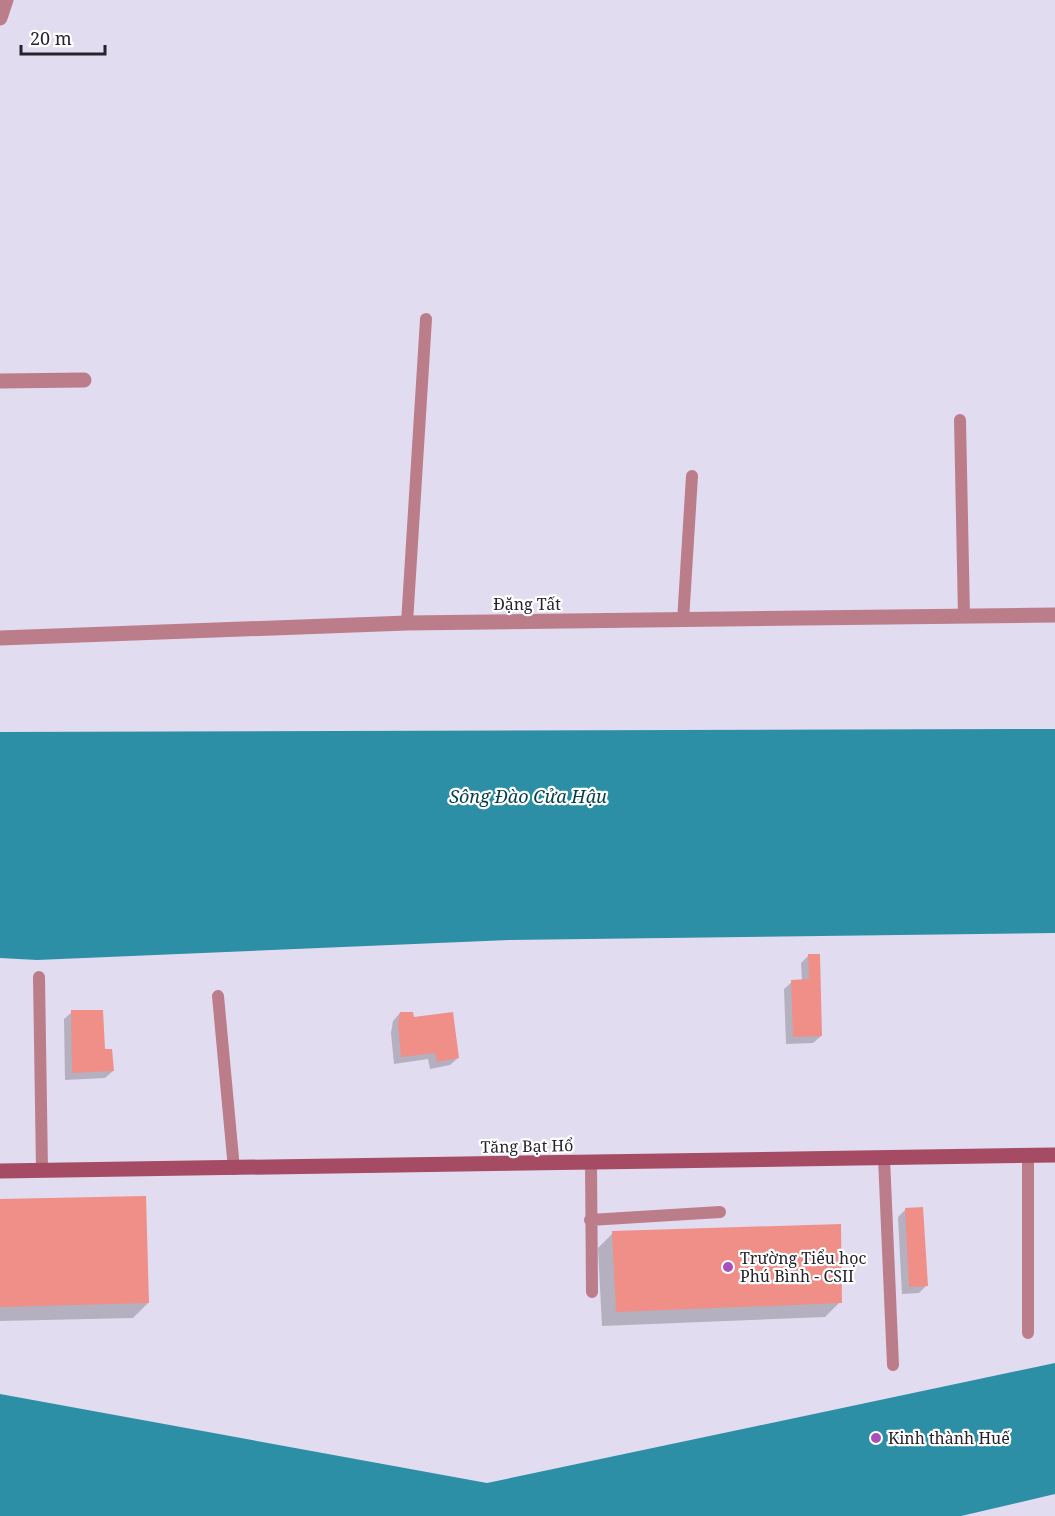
<svg xmlns="http://www.w3.org/2000/svg" width="1055" height="1516" viewBox="0 0 1055 1516" font-family="'Noto Serif',serif">
<rect width="100%" height="100%" fill="#e2dcf0"/>
<!-- water -->
<path fill="#2d8fa6" d="M1055 729V933L509 940 37 960 0 958V732Z
M1055 1363V1494L961 1516H0V1394L487 1483Z"/>
<!-- shadow -->
<path fill="#0003" d="M809 955 821 1036 813 1043 786 1044 784 989 792 982 802 981 801 963Z
M72 1012 103 1051 113 1071 105 1078 65 1080 64 1019Z
M400 1013 413 1018 458 1058 450 1065 430 1069 428 1059 394 1064 391 1033 393 1021Z
M0 1201 148 1303 133 1318 0 1321Z
M905 1210 926 1286 919 1293 902 1294 898 1217Z
M613 1233 840 1302 825 1317 602 1326 598 1248Z"/>
<!-- building -->
<path fill="#ef8f88" d="M808 954H820L822 1036 793 1037 791 980 809 979Z
M71 1010H103L105 1049H112L114 1071 72 1073Z
M400 1012H413L414 1017 453 1012 459 1058 437 1062 435 1053 401 1057 398 1024Z
M146 1196 149 1303 0 1307V1199Z
M923 1207 928 1286 909 1287 905 1208Z
M841 1224 842 1303 616 1312 612 1231Z"/>
<g fill="none" stroke-linecap="round" stroke-linejoin="round">
<!-- service -->
<path stroke="#bc7d8b" stroke-width="12" d="M960 420 964 616
M683 621 692 476
M407 623 426 319
M39 977 42 1170
M218 996 234 1169
M1028 1156V1333
M884 1158 893 1365
M591 1163 592 1292
M590 1220 720 1212"/>
<!-- minor -->
<path stroke="#bc7d8b" stroke-width="15" d="M0 18 6 0
M0 381 84 380"/>
<!-- tertiary -->
<path stroke="#bc7d8b" stroke-width="15" d="M0 638 407 623 1055 615"/>
<!-- secondary -->
<path stroke="#a54b63" stroke-width="15" d="M0 1171 1055 1155"/>
</g>
<!-- markers -->
<g fill="#a94fbb" stroke="#fff" stroke-width="2">
<circle cx="728" cy="1267" r="6"/>
<circle cx="876" cy="1438" r="6"/>
</g>
<g text-anchor="middle" stroke-width="4.5" stroke-linejoin="round" paint-order="stroke">
<!-- street labels -->
<g font-size="16" fill="#26232b" stroke="#fff">
<text x="527" y="610">Đặng Tất</text>
<text transform="translate(527 1146) rotate(-1)" y="6">Tăng Bạt Hổ</text>
</g>
<!-- poi labels -->
<g font-size="16" fill="#26232b" stroke="#fff" text-anchor="start">
<text x="740" y="1264">Trường Tiểu học<tspan x="740" dy="18">Phú Bình - CSII</tspan></text>
<text x="888" y="1444">Kinh thành Huế</text>
</g>
<!-- water labels -->
<g font-size="18" font-style="italic" fill="#033f4c" stroke="#fff">
<text x="528" y="803">Sông Đào Cửa Hậu</text>
</g>
</g>
<!-- scale -->
<path d="M21 45v9h84v-9" fill="none" stroke="#26232b" stroke-width="3"/>
<text x="30" y="45" font-size="18" fill="#26232b" stroke="#ffffff" stroke-width="4.5" paint-order="stroke">20 m</text>
</svg>
